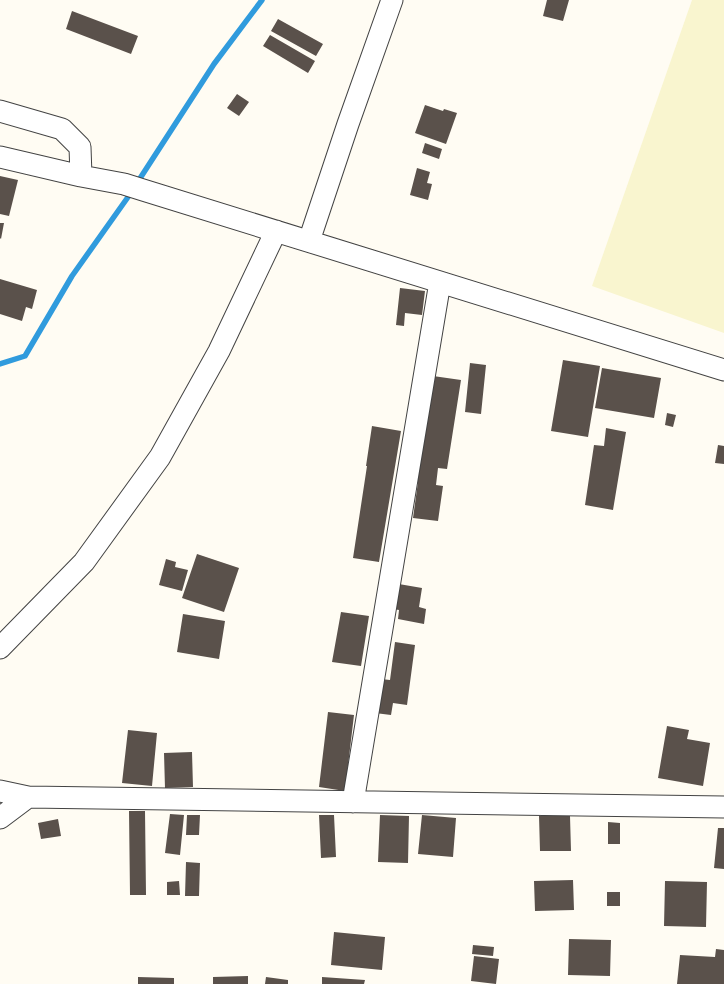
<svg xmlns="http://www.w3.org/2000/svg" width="724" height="984" viewBox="0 0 724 984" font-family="'Crimson Pro',serif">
<rect width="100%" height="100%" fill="#fffcf3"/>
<!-- farmland -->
<path fill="#f9f5cf" d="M692 0H724V333L592 286Z"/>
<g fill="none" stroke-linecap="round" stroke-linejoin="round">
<!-- stream -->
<path stroke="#309bdd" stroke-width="5.5" d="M137 183 214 64 262 0
M0 364 25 356 72 276 133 190"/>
</g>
<!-- building -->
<path fill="#5a514b" d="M547 0H569L563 21 543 16Z
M72 11 138 36 131 54 66 29Z
M278 19 323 44 316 56 271 31Z
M270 35 315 61 308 73 263 46Z
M237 94 249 102 239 116 227 108Z
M425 105 443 111 444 109 457 113 446 144 415 133Z
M425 143 442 149 439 159 422 153Z
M417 168 430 172 427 183 432 184 428 200 410 195Z
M0 176 18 180 9 216 0 214Z
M0 223H4L1 239 0 238Z
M0 279 37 290 32 309 26 307 22 321 0 314Z
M400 288 425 291 422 315 405 313 404 326 396 325Z
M563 360 600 366 588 437 551 431Z
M470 363 486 365 481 414 465 412Z
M602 368 661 378 654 418 595 408Z
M433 376 461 380 447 469 438 468 436 485 443 486 438 521 413 518 418 482 411 481Z
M667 413 676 415 673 427 665 425Z
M372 426 401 431 379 562 353 558 367 466H366Z
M606 428 626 432 613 510 585 505 594 445 604 446Z
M718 445 724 446V464L715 463Z
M197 554 239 568 224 612 182 598Z
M166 559 176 562 175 567 188 570 182 591 159 585Z
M393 583 422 588 419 607 426 609 424 624 398 619 399 610 388 608Z
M341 612 369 616 361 666 332 662Z
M183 614 225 621 219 659 177 652Z
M395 642 415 645 407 705 393 703 391 715 367 712 372 678 390 680Z
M328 712 354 715 345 791 319 787Z
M667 726 689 730 687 739 710 743 703 786 658 778Z
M128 730 157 733 152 786 122 783Z
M192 752 193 787 165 788 164 753Z
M129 811H145L146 895H130Z
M170 814 184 815 180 855 165 853Z
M187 815H200L199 835H186Z
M319 815H334L336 857 321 858Z
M380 815 409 816 408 863 378 862Z
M422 815 456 818 453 857 418 854Z
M539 816H570L571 851H540Z
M58 819 61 836 41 839 38 823Z
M608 822 620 823V844H608Z
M718 828H724V869L714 868Z
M186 862 200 863 199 896H185Z
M573 880 574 910 535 911 534 881Z
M179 881 180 895H167V882Z
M665 881 707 882 706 927 664 926Z
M607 892H620V906H607Z
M334 932 385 937 382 970 331 965Z
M569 939 611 940 610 976 568 975Z
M473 945 494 947 493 956 472 954Z
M716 949 724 950V984H677L680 955 715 957Z
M474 956 499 959 496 984 471 981Z
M248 976V984H213V977Z
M138 977 174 978V984H138Z
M266 977 288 980V984H265Z
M322 977 365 980 364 984H322Z"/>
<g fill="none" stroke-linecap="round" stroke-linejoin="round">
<!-- minor casing -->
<g stroke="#434343" stroke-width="23">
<path id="minor" d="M0 111 62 129 80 147 81 176
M0 157 81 176 124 184 143 190 724 370
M309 241 348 124 392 0
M0 648 84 562 160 457 219 351 276 231
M0 791 28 797
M353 802 440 282
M0 818 28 797 724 807"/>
</g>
<!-- minor -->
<use href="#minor" stroke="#fff" stroke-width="21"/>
</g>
</svg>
